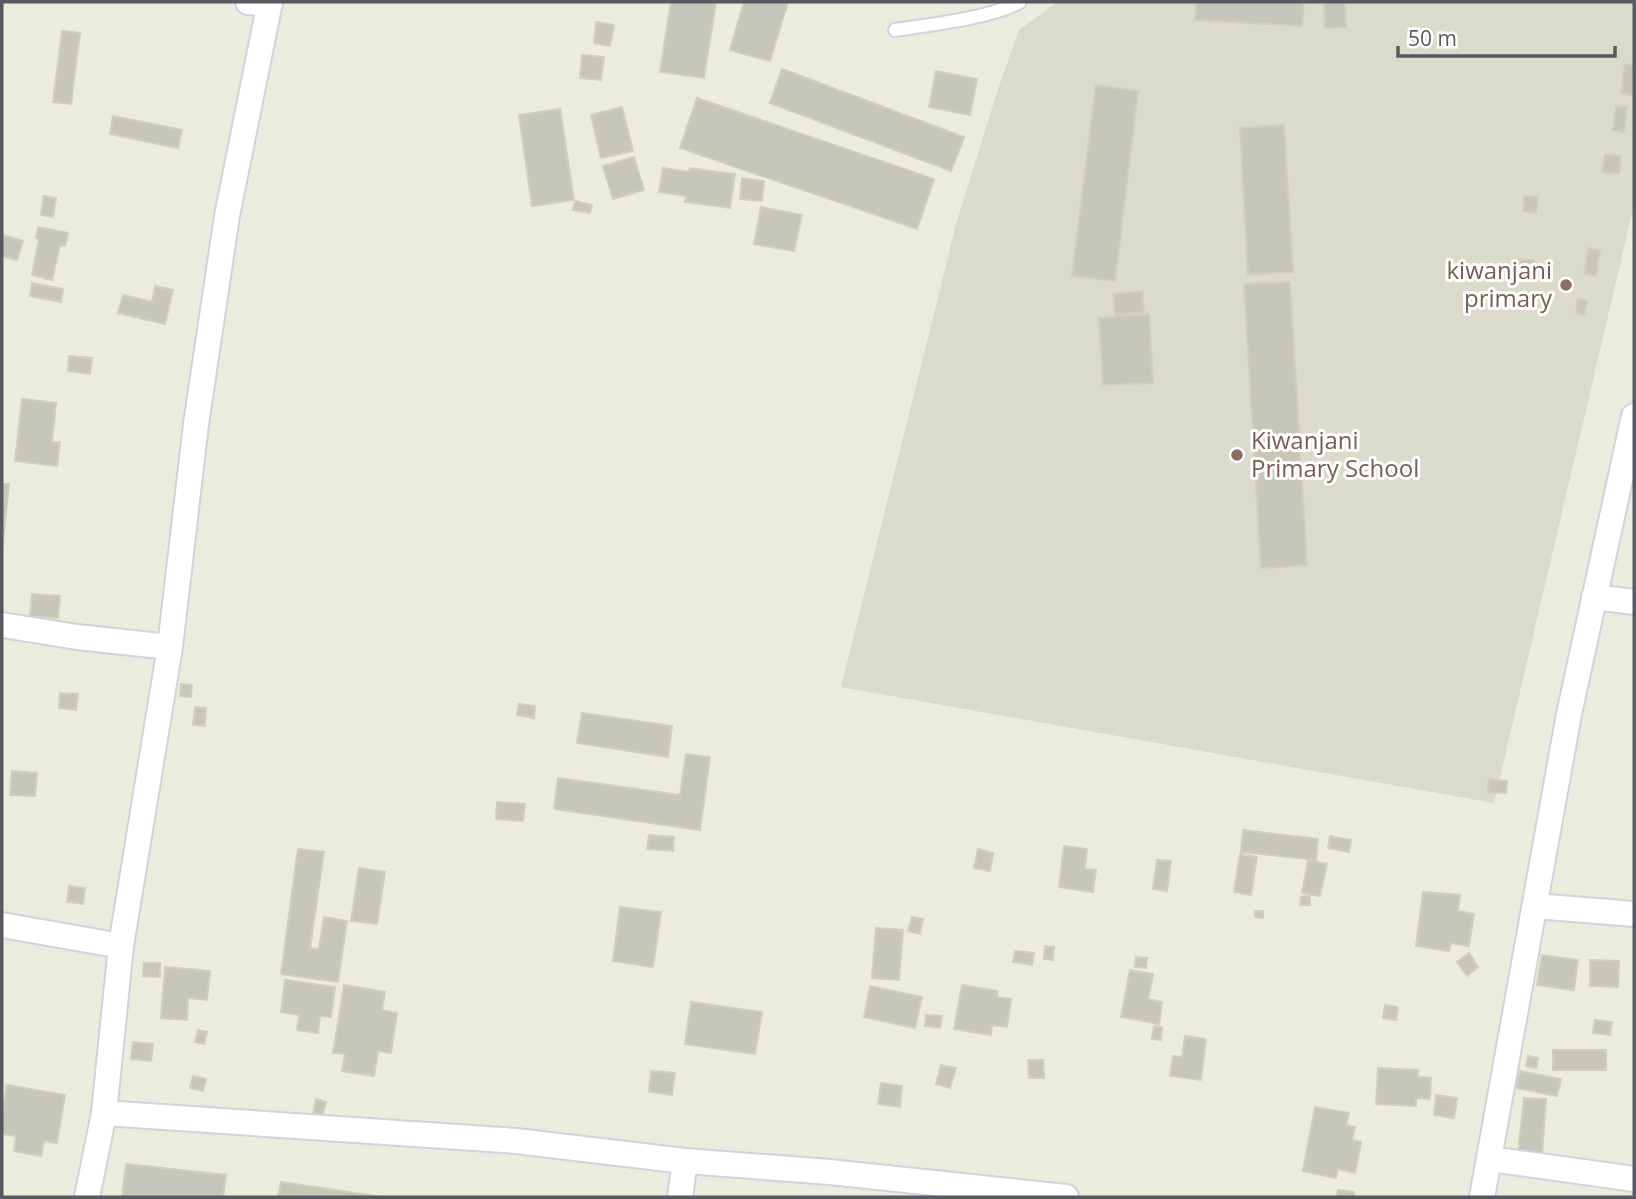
<svg xmlns="http://www.w3.org/2000/svg" width="1636" height="1199" viewBox="0 0 1636 1199" font-family="'Open Sans',sans-serif">
<rect width="100%" height="100%" fill="#ececde"/>
<!-- education -->
<path fill="#dbdbcd" d="M1057 2H1634V205L1494 803 841 687 956 224 998 89 1019 30Z"/>
<!-- building -->
<path fill="#c7c6bb" stroke="#d1cfbc" stroke-width="2" d="M671 2H716L704 78 660 72Z
M744 2H788L770 61 730 50Z
M1196 2H1304L1302 26 1195 20Z
M1324 2H1345L1346 27 1325 28Z
M596 22 614 25 610 46 594 43Z
M62 31 80 33 71 104 53 102Z
M582 55 604 57 601 80 580 78Z
M1625 64 1634 66V96L1621 93Z
M782 69 964 137 951 171 770 103Z
M936 71 977 79 970 115 929 107Z
M1096 85 1138 91 1115 281 1072 276Z
M697 98 934 179 917 229 680 148Z
M1616 106 1627 107 1624 132 1613 130Z
M622 107 633 151 601 158 591 115Z
M560 109 574 200 532 206 519 115Z
M113 116 182 130 178 148 110 134Z
M1284 125 1293 272 1248 275 1240 128Z
M1605 154 1621 156 1619 174 1602 172Z
M634 157 644 190 613 199 603 166Z
M663 168 689 172 690 168 735 174 730 208 685 202 686 196 659 192Z
M742 178 764 181 762 201 740 199Z
M44 196 56 198 53 217 41 215Z
M1524 196 1538 197 1536 213 1523 211Z
M575 201 592 205 590 213 573 210Z
M761 207 802 215 794 251 754 244Z
M38 227 68 233 65 246 60 245 52 280 32 275 39 239 36 238Z
M2 235 23 241 17 260 2 256Z
M1588 248 1600 250 1596 276 1584 274Z
M1519 260H1534L1533 280 1518 279Z
M1290 282 1307 565 1261 568 1244 284Z
M32 283 63 289 61 302 30 296Z
M155 286 173 290 165 324 118 313 123 295 152 302Z
M1142 291 1144 312 1115 315 1113 294Z
M1578 299 1587 301 1584 315 1576 313Z
M1149 314 1153 383 1103 385 1099 318Z
M69 356 92 358 90 374 68 371Z
M22 399 56 403 52 442H60L57 466 15 461Z
M2 484H9L2 549Z
M32 594 60 596 58 618 30 616Z
M181 684 192 685 191 697 180 696Z
M60 693 78 694 76 710 59 708Z
M519 704 535 706 534 718 517 715Z
M195 707 206 708 205 726 193 725Z
M582 713 672 726 668 757 577 743Z
M686 754 710 757 700 830 554 809 558 778 680 795Z
M12 771 37 773 35 796 10 795Z
M1489 779 1507 781 1506 793 1488 792Z
M497 802 525 804 523 821 496 819Z
M1243 830 1318 839 1316 860 1241 852Z
M649 835 674 837 673 851 647 849Z
M1330 836 1351 840 1349 852 1328 848Z
M1064 846 1087 849 1085 869 1096 870 1093 892 1059 887Z
M298 849 324 852 310 948 319 949 324 917 347 921 338 982 281 974Z
M978 849 993 853 990 871 974 868Z
M1240 854 1257 857 1251 895 1234 892Z
M1157 860 1171 861 1167 891 1153 889Z
M1308 860 1327 864 1320 896 1302 893Z
M359 868 385 872 377 924 351 921Z
M69 886 85 888 83 904 67 902Z
M1423 892 1460 895 1458 911 1474 914 1469 946 1451 943 1449 951 1416 946Z
M1310 896V905H1300L1301 897Z
M620 907 661 912 653 967 613 961Z
M1255 911H1263V918L1255 917Z
M912 917 923 919 920 934 908 931Z
M876 928 903 930 899 980 872 978Z
M1045 946 1054 947 1053 960 1044 959Z
M1015 951 1034 953 1032 965 1013 962Z
M1469 953 1478 967 1467 976 1457 962Z
M1542 955 1578 960 1574 990 1537 985Z
M1136 957 1147 958 1146 968 1135 967Z
M1590 960 1619 961 1618 987 1590 986Z
M144 963H160V977L143 976Z
M165 967 210 971 207 1000 188 998 187 1020 161 1018Z
M1130 970 1153 974 1148 999 1162 1002 1159 1024 1121 1017Z
M285 980 335 987 331 1017 320 1016 318 1033 297 1030 299 1015 281 1012Z
M344 985 385 992 382 1010 397 1013 391 1053 378 1051 374 1076 342 1071 345 1054 333 1053Z
M962 985 998 991 997 997 1011 999 1007 1027 992 1025 991 1035 954 1029Z
M870 986 922 997 915 1028 864 1017Z
M691 1002 762 1012 755 1054 685 1044Z
M1385 1005 1398 1007 1396 1020 1383 1018Z
M926 1015 942 1016 940 1028 925 1026Z
M1595 1020 1612 1022 1610 1035 1593 1033Z
M1154 1026 1162 1027 1161 1040 1152 1039Z
M198 1030 207 1032 204 1044 195 1042Z
M1185 1036 1206 1039 1201 1080 1170 1076 1173 1056 1182 1057Z
M133 1042 153 1044 151 1061 131 1059Z
M1553 1050H1606V1070H1553Z
M1528 1056 1538 1058 1536 1068 1526 1066Z
M1028 1060H1043L1044 1078H1029Z
M941 1065 956 1068 950 1088 936 1084Z
M1378 1068 1418 1070V1077L1431 1078 1430 1099 1416 1098V1106L1376 1104Z
M651 1071 675 1073 672 1095 649 1092Z
M1520 1071 1561 1079 1557 1096 1516 1088Z
M193 1076 206 1079 203 1091 190 1088Z
M881 1083 902 1086 900 1107 878 1104Z
M7 1085 65 1095 57 1143 44 1141 41 1156 14 1151 16 1136 2 1134V1117Z
M1436 1095 1457 1098 1454 1118 1434 1115Z
M1524 1098 1546 1099 1542 1154 1518 1153Z
M316 1099 326 1102 322 1117 313 1114Z
M1315 1107 1349 1113 1346 1125 1355 1127 1352 1140 1361 1142 1355 1173 1338 1169 1336 1178 1303 1171Z
M126 1164 226 1175 223 1197H122Z
M281 1182 383 1197H278Z
M1338 1190 1354 1192V1197H1337Z"/>
<g fill="none" stroke-linecap="round" stroke-linejoin="round">
<!-- lane casing -->
<g stroke="#d1d3da" stroke-width="16">
<path id="lane" d="M895 30C929 25 991 18 1020 2"/>
</g>
<!-- street casing -->
<g stroke="#d1d3da" stroke-width="28">
<path id="street" d="M248 2 270 4
M1594 597 1634 602
M2 625 77 637 170 647
M1535 906 1634 914
M2 925 121 946
M104 1113 516 1141 685 1161 830 1172 1066 1197
M1490 1159 1634 1179
M87 1197 104 1113 121 946 170 647 196 424 227 216 270 2
M680 1197 685 1161
M1482 1197 1569 714 1634 416"/>
</g>
<!-- lane -->
<use href="#lane" stroke="#fff" stroke-width="12"/>
<!-- street -->
<use href="#street" stroke="#fff" stroke-width="24"/>
</g>
<!-- markers -->
<g fill="#8d6e63" stroke="#fff" stroke-width="2.5">
<circle cx="1566" cy="285" r="7"/>
<circle cx="1237" cy="455" r="7"/>
</g>
<g text-anchor="middle" stroke-width="6" stroke-linejoin="round" paint-order="stroke">
<!-- education labels -->
<g font-size="24" fill="#785e54" stroke="#fff" text-anchor="end">
<text x="1552" y="279">kiwanjani<tspan x="1552" dy="28">primary</tspan></text>
<text x="1251" y="449" text-anchor="start">Kiwanjani<tspan x="1251" dy="28">Primary School</tspan></text>
</g>
</g>
<!-- border -->
<rect width="1636" height="1199" fill="none" stroke="#575a61" stroke-width="7"/>
<!-- scale -->
<path d="M1398 46v10h217v-10" fill="none" stroke="#575a61" stroke-width="3.5"/>
<text x="1408" y="46" font-size="21" fill="#575a61" stroke="#ffffff" stroke-width="5" paint-order="stroke">50 m</text>
</svg>
